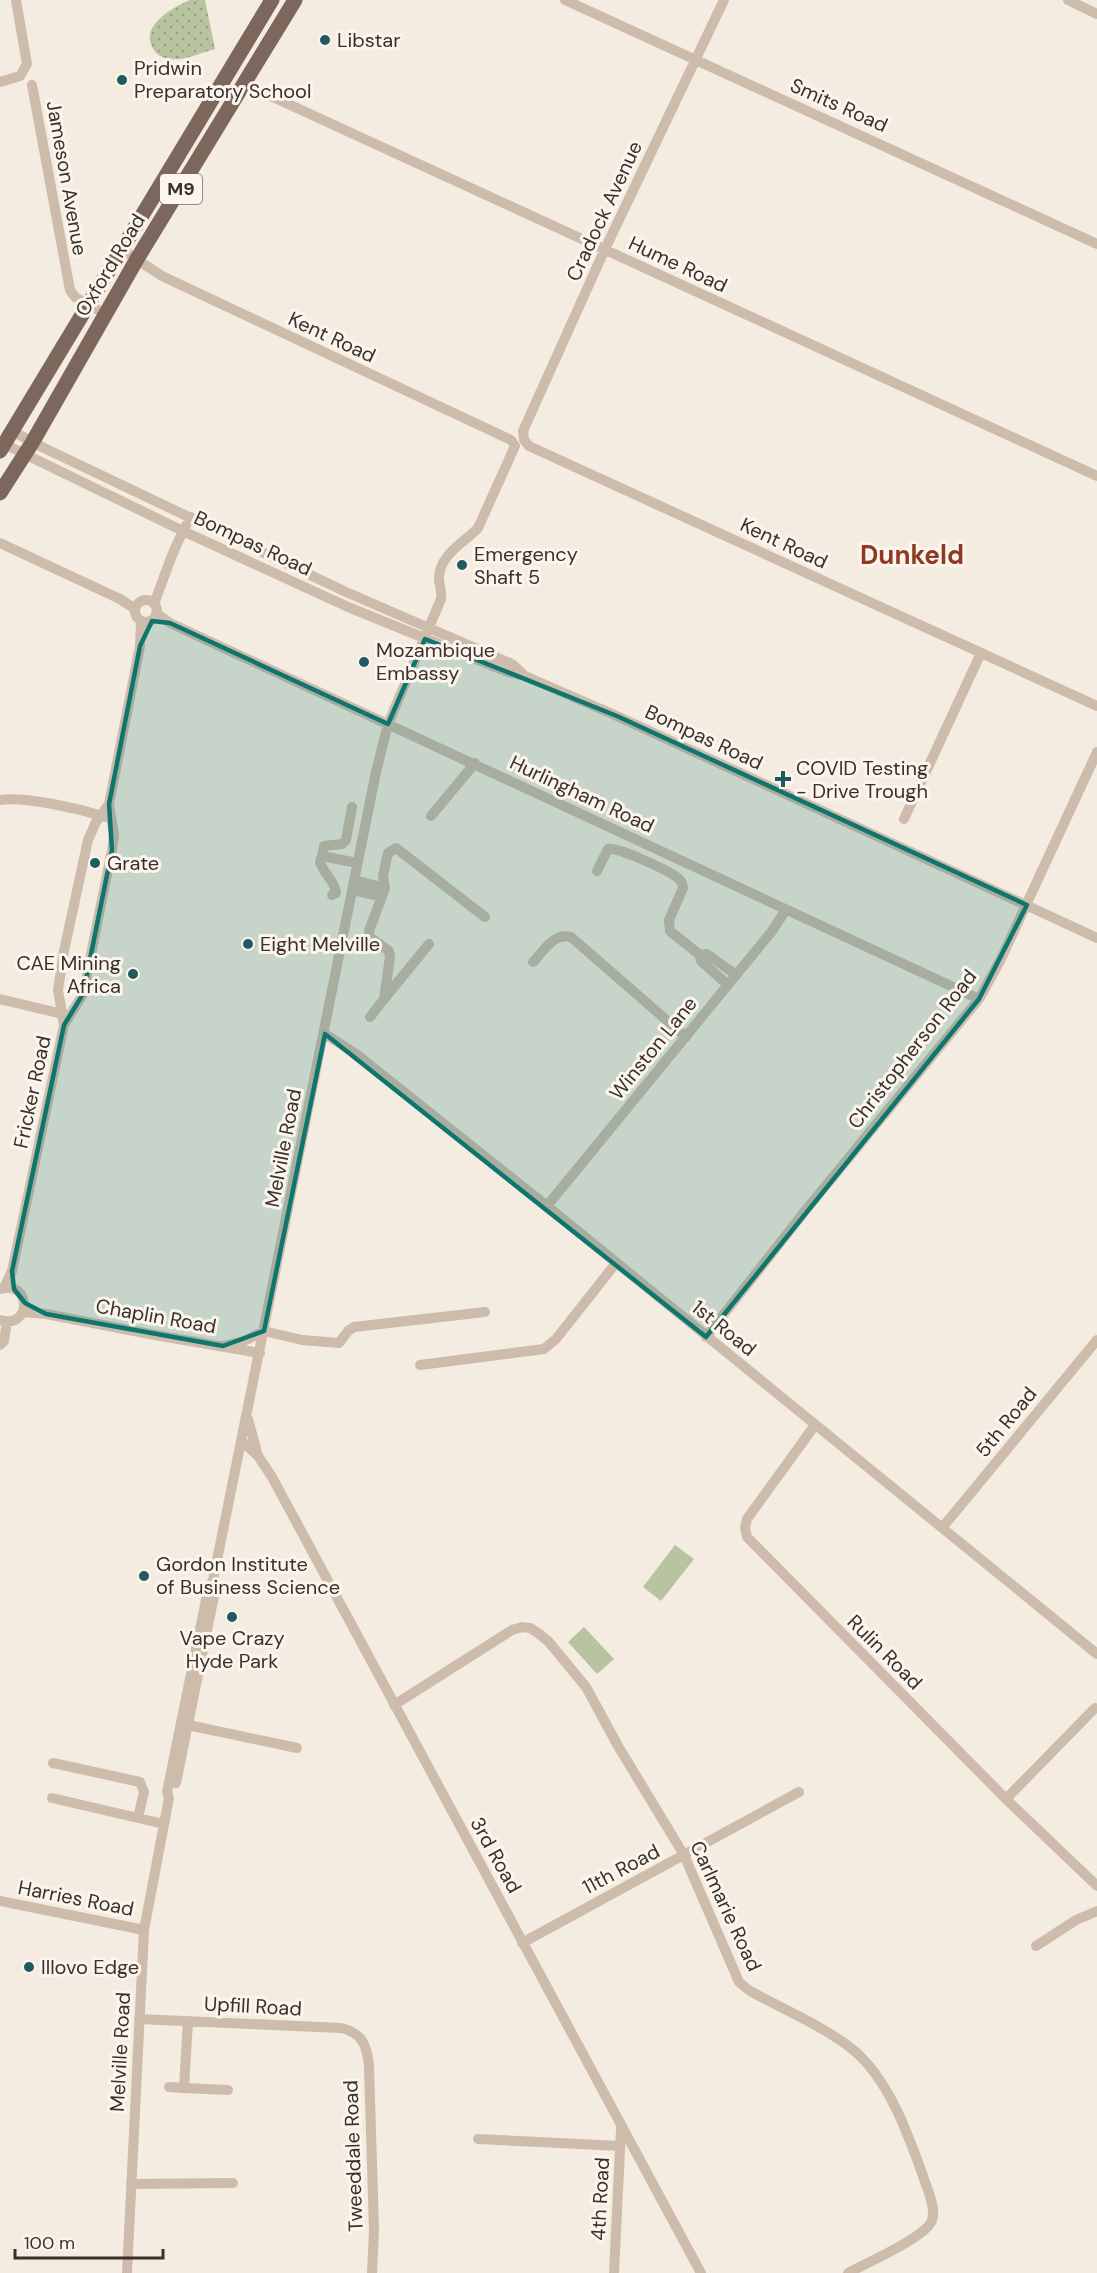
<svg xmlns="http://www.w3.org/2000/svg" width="1097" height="2273" viewBox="0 0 1097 2273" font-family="'DM Sans',sans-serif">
<defs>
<pattern id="grass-dots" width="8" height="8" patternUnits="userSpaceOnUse" patternTransform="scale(1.5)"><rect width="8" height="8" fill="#b8c4a0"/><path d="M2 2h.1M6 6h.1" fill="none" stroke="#97a083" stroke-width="1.8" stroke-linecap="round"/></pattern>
</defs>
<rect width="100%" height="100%" fill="#f4ebe1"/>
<!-- grass -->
<path fill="url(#grass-dots)" d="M190 0H205L215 49C200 53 185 61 169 59 163 58 157 55 154 50 138 26 172 8 190 0Z"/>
<!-- park -->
<path fill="#b8c4a0" d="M675 1545 694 1559 661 1601 643 1587Z
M584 1627 614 1659 597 1674 568 1642Z"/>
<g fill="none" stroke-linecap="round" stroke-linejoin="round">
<!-- minor -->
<path stroke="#cdbbac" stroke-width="10" d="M565 0 1097 244
M724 0 605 249 523 431 524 440 529 446 1097 706
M1068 0 1097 14
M0 82 20 76 27 64 16 0
M245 84 1097 476
M32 85 70 290 75 297 105 314
M121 249 162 276 511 440 515 446 478 528C464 543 438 555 439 580 440 587 442 592 441 599L388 724 376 772 213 1580 208 1590 167 1792 169 1798 144 1930 127 2273
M12 431 42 447 346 592 512 664 523 674
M4 444 183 531 348 607 508 672 525 676 617 716 1097 938
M0 543 120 599 135 609
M135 611a11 11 0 1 1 22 0a11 11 0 1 1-22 0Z
M154 604C165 575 174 545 191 517
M156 613 170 623 979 999
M0 800C26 796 80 809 106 817
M352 807 346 840 342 844 324 846 322 856 357 863
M431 816 475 763
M904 819 981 653
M322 856 320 862C324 875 334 879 336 893L332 895
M597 871 608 849C617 846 672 872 679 879 683 883 682 884 683 888L669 920 670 931 700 955 707 954 736 975
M354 880 385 888
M352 890 382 897
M700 955 701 961 728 985
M533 962C544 951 554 932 571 937L686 1037
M0 999 67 1015
M384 999 429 944
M370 1017 384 999 390 957 389 951 370 937 369 931 385 888 383 876 388 853 396 848 485 917
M64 1025 58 990 64 951 88 840 96 822 109 804
M325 1034 356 1054 547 1206 1097 1654
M547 1206 772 931 785 911
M4 1288 12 1271 64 1025 83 994 112 850 114 835 109 804 140 646 141 621
M0 1289C31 1279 33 1330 0 1320
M23 1312 46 1314 155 1335 260 1353
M706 1337 805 1211 979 999 1001 959 1097 752
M0 1345 4 1341 7 1322
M223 1346 244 1341 264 1331 302 1340 339 1343 348 1331 354 1327 485 1312
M420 1365 544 1349 556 1339 616 1263
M248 1419 258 1456
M815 1425 747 1519 745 1528 747 1537 1006 1799 1097 1886
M242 1441 258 1456 272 1477 701 2273
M942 1528 1097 1340
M394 1705 512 1630 522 1627 530 1628 538 1633 548 1641 586 1687 618 1746 684 1855 739 1982 750 1991C783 2009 821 2025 851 2048 892 2080 913 2148 930 2196 932 2204 935 2212 932 2220 927 2237 866 2263 848 2273
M188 1725 297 1748
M53 1763 140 1782 144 1792 138 1818
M176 1783 215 1591 213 1581
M52 1798 164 1824
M1006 1799 1095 1708
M0 1901 144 1930
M522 1943 799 1792
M1036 1946 1076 1920 1097 1911
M139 2019 341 2028C362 2033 367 2045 369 2066L374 2230 372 2273
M188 2021 184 2088 228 2090
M169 2087 184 2088
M478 2139 620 2146
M131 2184 233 2183
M614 2273 621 2129"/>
<!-- primary -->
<path stroke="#7d675c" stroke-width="15" d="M0 451 272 0
M0 493 32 443 137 259 295 0"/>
</g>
<!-- marked area -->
<path fill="#0f766e" fill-opacity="0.2" stroke="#0f766e" stroke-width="4.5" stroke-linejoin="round" d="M152 621 170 623 388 724 425 639 617 716 1027 905 979 999 706 1337 325 1034 264 1331 223 1346 46 1314 25 1303 14 1289 12 1271 64 1025 83 994 112 850 109 804 140 646Z"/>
<!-- markers -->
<g fill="#1f5a5e" stroke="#fbf5ee" stroke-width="2">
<circle cx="325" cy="40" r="6"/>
<circle cx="122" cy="80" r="6"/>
<circle cx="462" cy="565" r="6"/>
<circle cx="364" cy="662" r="6"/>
<path d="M780 770h6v6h6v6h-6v6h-6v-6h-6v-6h6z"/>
<circle cx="95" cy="863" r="6"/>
<circle cx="248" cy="944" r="6"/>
<circle cx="133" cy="974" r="6"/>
<circle cx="144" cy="1576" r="6"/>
<circle cx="232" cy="1617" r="6"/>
<circle cx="29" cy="1967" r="6"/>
</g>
<g text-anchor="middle" stroke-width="6" stroke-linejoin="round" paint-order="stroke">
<!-- shield labels -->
<rect fill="#fbf5ee" stroke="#756b66" stroke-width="1.5" x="160" y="174" width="42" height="30" rx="4.5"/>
<g font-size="18" font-weight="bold" fill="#3b302b">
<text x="181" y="195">M9</text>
</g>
<!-- poi labels -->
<g font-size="20" fill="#3b302b" stroke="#fbf5ee" text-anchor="start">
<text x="337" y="47">Libstar</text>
<text x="134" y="75">Pridwin<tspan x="134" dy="23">Preparatory School</tspan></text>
<text x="474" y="561">Emergency<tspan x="474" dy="23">Shaft 5</tspan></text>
<text x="376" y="657">Mozambique<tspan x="376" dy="23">Embassy</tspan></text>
<text x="796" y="775">COVID Testing<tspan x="796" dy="23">- Drive Trough</tspan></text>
<text x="107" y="870">Grate</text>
<text x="260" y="951">Eight Melville</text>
<text x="121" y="970" text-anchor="end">CAE Mining<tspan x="121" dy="23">Africa</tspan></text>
<text x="156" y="1571">Gordon Institute<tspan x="156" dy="23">of Business Science</tspan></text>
<text x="232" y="1645" text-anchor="middle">Vape Crazy<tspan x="232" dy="23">Hyde Park</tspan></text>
<text x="41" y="1974">Illovo Edge</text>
</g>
<!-- street labels -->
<g font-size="20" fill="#3b302b" stroke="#fbf5ee">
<text transform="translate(839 105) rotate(24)" y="7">Smits Road</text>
<text transform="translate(67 178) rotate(80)" y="7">Jameson Avenue</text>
<text transform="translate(604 211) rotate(-65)" y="7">Cradock Avenue</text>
<text transform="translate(678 264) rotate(25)" y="7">Hume Road</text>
<text transform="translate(110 265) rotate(-59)" y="7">Oxford Road</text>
<text transform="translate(332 337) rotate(25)" y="7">Kent Road</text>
<text transform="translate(253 543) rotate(25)" y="7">Bompas Road</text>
<text transform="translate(784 543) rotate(25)" y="7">Kent Road</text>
<text transform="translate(704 737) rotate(25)" y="7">Bompas Road</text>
<text transform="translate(582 794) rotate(25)" y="7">Hurlingham Road</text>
<text transform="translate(653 1048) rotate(-51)" y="7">Winston Lane</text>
<text transform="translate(912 1049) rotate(-52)" y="7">Christopherson Road</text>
<text transform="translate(32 1092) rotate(-78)" y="7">Fricker Road</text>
<text transform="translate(283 1148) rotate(-79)" y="7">Melville Road</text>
<text transform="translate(156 1316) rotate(10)" y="7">Chaplin Road</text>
<text transform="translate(724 1328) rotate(39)" y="7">1st Road</text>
<text transform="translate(1006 1422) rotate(-51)" y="7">5th Road</text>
<text transform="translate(885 1652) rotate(45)" y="7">Rulin Road</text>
<text transform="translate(496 1855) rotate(61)" y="7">3rd Road</text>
<text transform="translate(621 1869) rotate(-28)" y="7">11th Road</text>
<text transform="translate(76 1898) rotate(11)" y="7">Harries Road</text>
<text transform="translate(726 1906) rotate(65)" y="7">Carlmarie Road</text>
<text transform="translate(253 2006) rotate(3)" y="7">Upfill Road</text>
<text transform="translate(120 2052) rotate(-87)" y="7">Melville Road</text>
<text transform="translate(353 2156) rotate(-92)" y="7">Tweeddale Road</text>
<text transform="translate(600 2199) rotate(-87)" y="7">4th Road</text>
</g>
<!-- district labels -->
<g font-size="26" font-weight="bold" fill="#8c3b22" stroke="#fbf5ee">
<text x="912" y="564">Dunkeld</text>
</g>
</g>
<!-- scale -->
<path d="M15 2249v9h148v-9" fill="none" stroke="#3b302b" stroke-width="3"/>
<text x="24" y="2249" font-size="18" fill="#3b302b" stroke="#fbf5ee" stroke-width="4.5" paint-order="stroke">100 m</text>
</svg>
